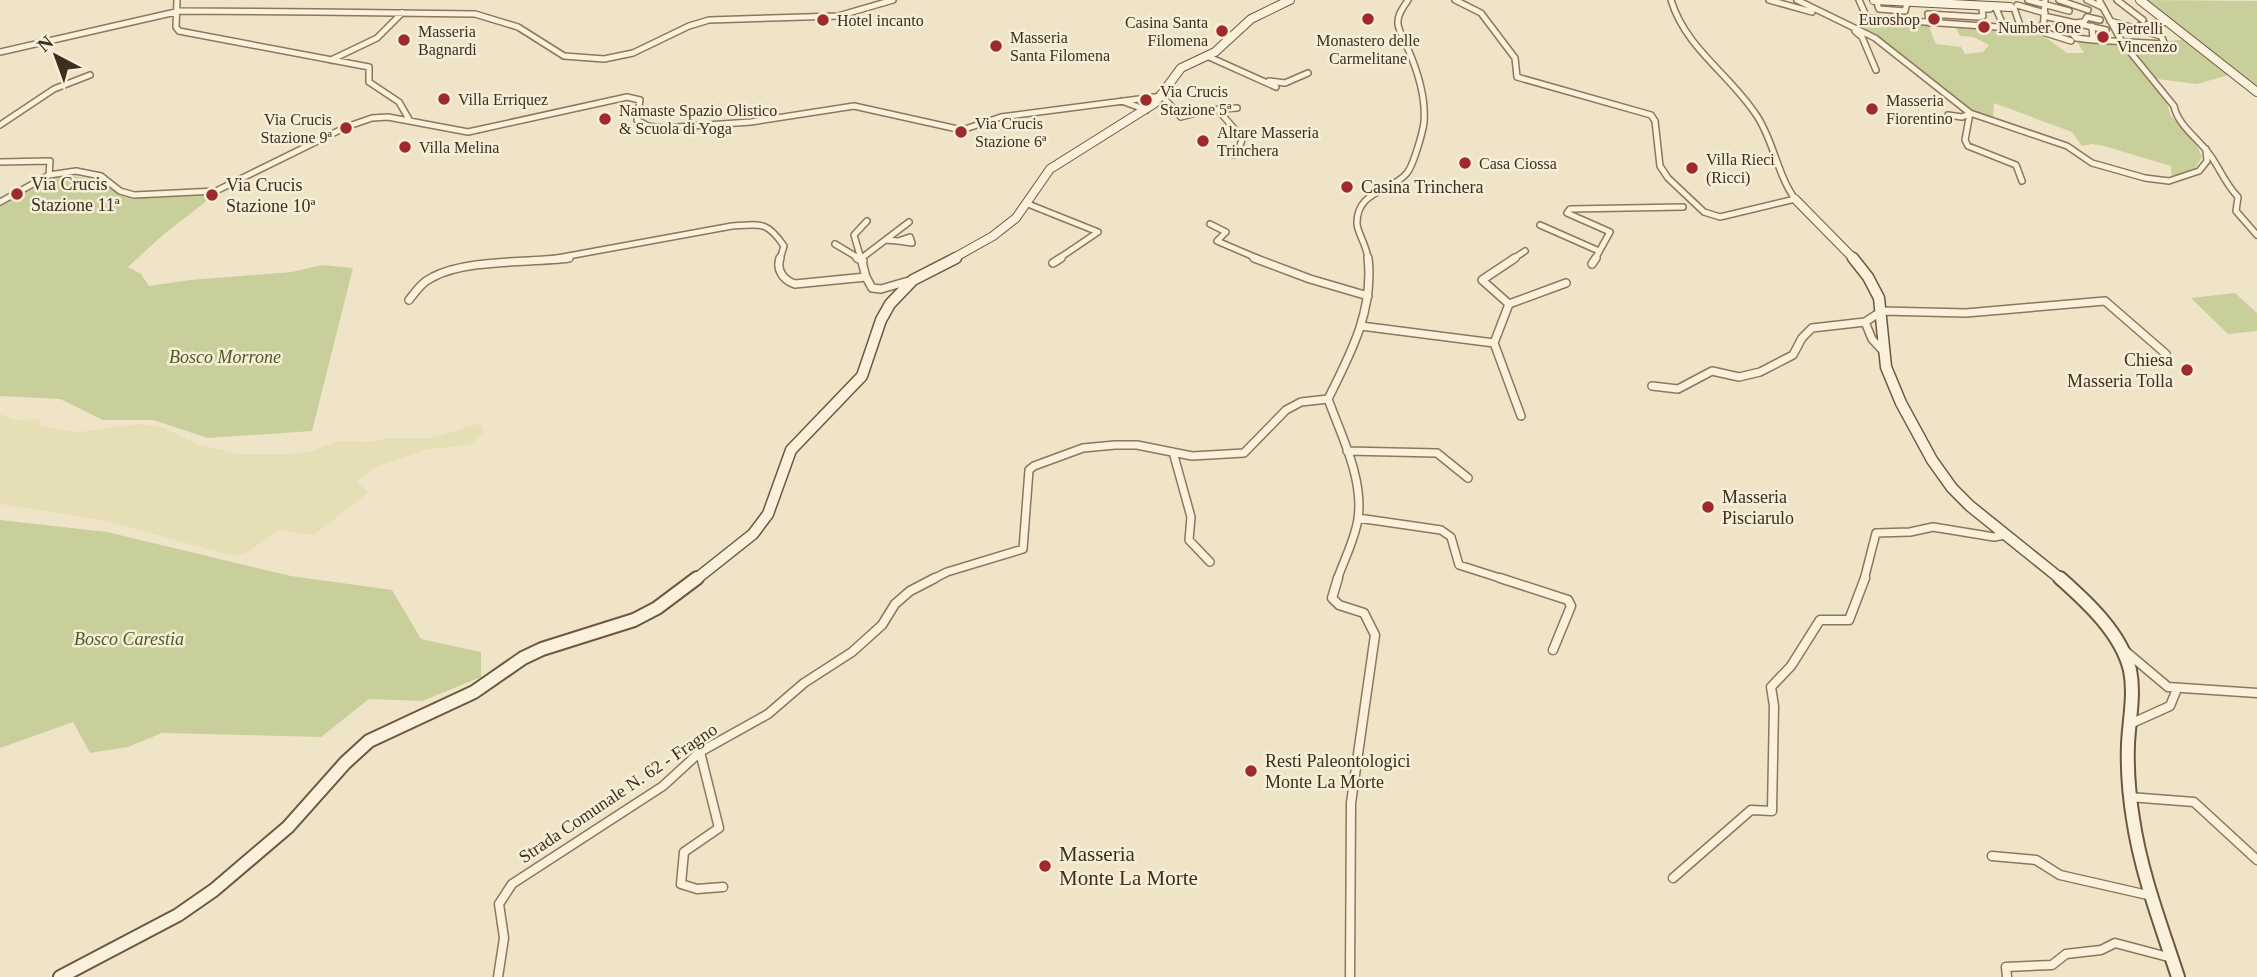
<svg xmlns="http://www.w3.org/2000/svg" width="2257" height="977" viewBox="0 0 2257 977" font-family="Georgia,serif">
<rect width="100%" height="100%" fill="#f0e4c8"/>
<!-- farmland -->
<path fill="#e6deb5" d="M0 414 14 420 40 419 39 426 79 432 138 424 162 427 197 444 238 454H291L308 452 338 441 367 442 388 438H431L481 423 484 432 470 445 429 449 373 468 357 481 368 493 314 535 279 530 248 552 233 556 103 520 0 504Z"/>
<!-- green -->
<path fill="#c9cf9b" d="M2143 0 2257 1V90Z
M1868 19 1924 24 1928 25 1936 44 1961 47 1965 54 1983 52 1989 45 1973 37 1960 36 1955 26 2041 34 2067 53H2084L2077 42H2117L2166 101 2171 116 2193 137 2202 157 2194 170 2172 179 2171 166 2104 146 2092 144 2082 146 2072 132 1994 103 1993 118 1971 113 1872 36 1854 24H1865Z
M2187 39 2232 74 2197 84 2157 79 2127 43 2167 44 2169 41Z
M61 174 99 180 131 197 206 195 208 200 164 234 128 267 141 274 149 286 190 280 292 272 322 265 353 268 312 431 208 438 153 420H103L60 399 0 396V205L47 178Z
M2235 293 2257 313V331L2228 334 2191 298Z
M0 520 107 532 291 576 392 590 421 639 481 652V677L422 701 369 699 321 737 162 733 128 747 90 753 73 722 0 748Z"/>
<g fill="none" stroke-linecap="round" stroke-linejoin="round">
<!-- minor-far2 casing -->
<g stroke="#8d765c" stroke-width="8">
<path id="minor-far2" d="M177 0 176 27 179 31 369 67V82L399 102 410 121
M1455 0 1481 13 1515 58 1517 77 1651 115 1655 121 1660 166 1668 178 1704 212 1720 217 1795 199C1777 174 1774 142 1757 116 1730 74 1686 49 1671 0
M1769 0 1812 12
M1797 0 1875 38 1970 113 2067 146 2092 163 2145 178 2169 181 2199 171 2207 161 2206 149
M1859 0 1867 18
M1876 0 1879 9 1905 11 1907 3
M2028 0 2069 11
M2045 0 2043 32 2071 41
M2059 0 2088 10
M2087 0 2102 7
M2099 0 2122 42 2174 106C2178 126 2199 139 2210 155 2221 170 2224 182 2238 197L2236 211 2257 235
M2117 0 2143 20
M2017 5 2045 13
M2014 8 2022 31
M2044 16 2106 30
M1867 18 1998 27 2003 25 1995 6
M1930 23 1928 14 1978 17 1983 16 1982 9H1990
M2042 25 2072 33
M2092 26 2093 40 2165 44 2161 36 2110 21
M2137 26 2168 22
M1855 31 1862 37 1876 70
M2093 40 2076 38 2072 33 2074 23 2084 22 2087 17 2100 20
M0 52 180 11 317 12 475 14 518 27 564 56 604 59 633 53 689 26 709 20 838 16 893 0
M1207 56 1276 87
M331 60 377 38 402 13
M1269 81 1285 83 1308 73
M1122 101 1146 110
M1218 110 1238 133 1244 134 1237 154 1233 155
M1970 113 1965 140 1968 146 2016 165 2022 181
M1948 115 1962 117 1969 114
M0 125 54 89 90 75
M0 162 50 161 49 175
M0 202 49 175 76 171 101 176 120 191 134 195 216 191 346 127 372 118 388 117 468 132 627 97 640 100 637 120 648 126 662 128 751 122 854 106 962 130 1001 117 1162 96 1181 117 1208 110 1237 108
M1028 204 1098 232 1058 259
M1210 224 1226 232 1217 241 1259 259
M1540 225 1599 251
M910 237 912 243 898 241Z
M886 240 898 241
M835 244 860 259
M863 257 909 222
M552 259 732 226C761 224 767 221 784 246L780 259
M861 259 854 235 867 221
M1368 259C1367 246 1358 234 1357 224 1356 190 1392 192 1407 173 1413 166 1423 132 1424 122 1426 97 1418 72 1408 49 1405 42 1399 32 1398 24 1397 15 1403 8 1408 0
M1513 259 1525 251
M1595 259 1610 232 1567 213 1570 209 1683 207"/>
</g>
<!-- minor-far1 casing -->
<g stroke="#8d765c" stroke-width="10">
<path id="minor-far1" d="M780 258C776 270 783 280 795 284L866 277 872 288 881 289 912 280
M857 258 863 261
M861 258 866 277
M1254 258 1310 279 1368 296
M1053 263 1061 258
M1592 264 1596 258
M409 300C416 291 422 282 433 277 466 259 530 263 569 258
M1509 304 1482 280 1515 258
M1865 322 1872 339 1882 350
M1361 326 1494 343 1521 416
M1494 343 1509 304 1566 283
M1652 386 1678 389 1712 371 1739 377 1760 372 1793 355 1802 338 1812 328 1865 322 1882 311 1966 313 2105 301 2166 354
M1328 399C1341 435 1364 479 1358 519 1355 539 1344 560 1337 580
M1347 451 1437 453 1468 478
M1173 452 1191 517 1189 540 1210 562
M1358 518 1441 530 1451 537 1459 565 1506 580
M931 580 947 572 1023 549 1029 470 1034 466 1083 448 1115 445H1137L1192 456 1244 453 1286 410 1301 402 1328 399C1351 353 1374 310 1368 258
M1864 580 1876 533 1910 532 1933 527 1994 537 2006 535"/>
</g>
<!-- minor casing -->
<g stroke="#8d765c" stroke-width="11">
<path id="minor" d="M1338 578 1332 598 1339 605 1364 613 1375 635 1351 803 1350 977
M1500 578 1568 600 1571 606 1553 650
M2124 650 2168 687 2257 693
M2130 724 2170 706 2177 689
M700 752 719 828 684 852 681 884 697 889 723 887
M2129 797 2194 802 2257 860
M1992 856 2036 860 2060 875 2152 896
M1673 878 1751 810 1772 811 1774 706 1771 687 1791 666 1820 620H1849L1865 578
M498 977 504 938 499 904 512 884 663 786 700 752 768 714 804 683 852 652 882 625 895 604 910 591 935 578
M2007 977 2006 967 2052 965 2066 954 2101 950 2115 943 2172 958"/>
</g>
<!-- secondary-far2 casing -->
<g stroke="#6f573f" stroke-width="10">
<path id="secondary-far2" d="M1874 0 2010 7
M2140 0 2257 92
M1795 199 1854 259
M952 259 993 236 1016 218 1050 169 1155 103 1181 68 1215 52 1251 19 1290 0"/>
</g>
<!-- secondary-far1 casing -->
<g stroke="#6f573f" stroke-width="13">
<path id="secondary-far1" d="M1853 258 1868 277 1879 298 1886 367 1901 403 1932 460 1952 488 1970 506 2062 580
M695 580 753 534 768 514 791 450 862 376 881 320 890 304 913 280 956 258"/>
</g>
<!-- secondary casing -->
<g stroke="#6f573f" stroke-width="16">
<path id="secondary" d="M2060 578C2087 602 2121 633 2130 670 2135 695 2129 720 2128 744 2127 770 2129 794 2133 819 2141 873 2161 925 2178 977
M60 977 178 915 214 890 288 827 345 763 369 741 474 692 523 658 542 649 634 620 657 608 697 578"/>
</g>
<!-- minor-far2 -->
<use href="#minor-far2" stroke="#faf1dc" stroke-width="5"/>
<!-- minor-far1 -->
<use href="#minor-far1" stroke="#faf1dc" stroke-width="7"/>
<!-- minor -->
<use href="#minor" stroke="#faf1dc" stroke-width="8"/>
<!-- secondary-far2 -->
<use href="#secondary-far2" stroke="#faf1dc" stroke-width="8"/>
<!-- secondary-far1 -->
<use href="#secondary-far1" stroke="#faf1dc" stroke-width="10"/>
<!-- secondary -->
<use href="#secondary" stroke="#faf1dc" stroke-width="12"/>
</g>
<!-- markers -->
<g fill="#9e2a2b" stroke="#f7eed8" stroke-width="2.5">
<circle cx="1368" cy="19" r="7"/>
<circle cx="1934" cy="19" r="7"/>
<circle cx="823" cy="20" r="7"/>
<circle cx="1984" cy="27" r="7"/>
<circle cx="1222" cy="31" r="7"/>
<circle cx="2103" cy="37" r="7"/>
<circle cx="404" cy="40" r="7"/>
<circle cx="996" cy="46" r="7"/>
<circle cx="444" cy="99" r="7"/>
<circle cx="1146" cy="100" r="7"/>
<circle cx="1872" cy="109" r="7"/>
<circle cx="605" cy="119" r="7"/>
<circle cx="346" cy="128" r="7"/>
<circle cx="961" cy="132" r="7"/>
<circle cx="1203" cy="141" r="7"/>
<circle cx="405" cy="147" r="7"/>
<circle cx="1465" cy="163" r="7"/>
<circle cx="1692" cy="168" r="7"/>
<circle cx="1347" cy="187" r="7"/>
<circle cx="17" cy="194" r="7"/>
<circle cx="212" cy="195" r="7"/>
<circle cx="2187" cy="370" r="7"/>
<circle cx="1708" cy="507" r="7"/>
<circle cx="1251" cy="771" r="7"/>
<circle cx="1045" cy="866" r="7"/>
</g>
<g text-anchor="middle" stroke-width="5" stroke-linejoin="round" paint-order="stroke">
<!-- far-poi labels -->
<g font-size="16" fill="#3d2e20" stroke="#f7eed8" text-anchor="start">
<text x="1920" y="25" text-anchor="end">Euroshop</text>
<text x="837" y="26">Hotel incanto</text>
<text x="1208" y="28" text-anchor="end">Casina Santa<tspan x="1208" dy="18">Filomena</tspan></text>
<text x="1998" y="33">Number One</text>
<text x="2117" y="34">Petrelli<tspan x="2117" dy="18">Vincenzo</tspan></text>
<text x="418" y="37">Masseria<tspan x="418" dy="18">Bagnardi</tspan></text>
<text x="1010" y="43">Masseria<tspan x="1010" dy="18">Santa Filomena</tspan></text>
<text x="1368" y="46" text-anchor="middle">Monastero delle<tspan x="1368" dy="18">Carmelitane</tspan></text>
<text x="1160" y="97">Via Crucis<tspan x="1160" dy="18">Stazione 5ª</tspan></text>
<text x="458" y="105">Villa Erriquez</text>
<text x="1886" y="106">Masseria<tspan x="1886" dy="18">Fiorentino</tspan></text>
<text x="619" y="116">Namaste Spazio Olistico<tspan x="619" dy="18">&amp; Scuola di Yoga</tspan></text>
<text x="332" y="125" text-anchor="end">Via Crucis<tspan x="332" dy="18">Stazione 9ª</tspan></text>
<text x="975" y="129">Via Crucis<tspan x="975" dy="18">Stazione 6ª</tspan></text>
<text x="1217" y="138">Altare Masseria<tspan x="1217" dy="18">Trinchera</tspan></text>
<text x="419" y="153">Villa Melina</text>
<text x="1706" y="165">Villa Rieci<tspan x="1706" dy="18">(Ricci)</tspan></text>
<text x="1479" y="169">Casa Ciossa</text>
</g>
<!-- poi labels -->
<g font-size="18" fill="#3d2e20" stroke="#f7eed8" text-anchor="start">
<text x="31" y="190">Via Crucis<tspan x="31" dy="21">Stazione 11ª</tspan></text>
<text x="226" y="191">Via Crucis<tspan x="226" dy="21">Stazione 10ª</tspan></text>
<text x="1361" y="193">Casina Trinchera</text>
<text x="2173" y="366" text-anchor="end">Chiesa<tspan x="2173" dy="21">Masseria Tolla</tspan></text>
<text x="1722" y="503">Masseria<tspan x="1722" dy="21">Pisciarulo</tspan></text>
<text x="1265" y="767">Resti Paleontologici<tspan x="1265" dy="21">Monte La Morte</tspan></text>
</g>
<!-- park labels -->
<g font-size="18" font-style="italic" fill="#4d5a26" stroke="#f7eed8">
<text x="225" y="363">Bosco Morrone</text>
<text x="129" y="645">Bosco Carestia</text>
</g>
<!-- street labels -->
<g font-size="18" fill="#3d2e20" stroke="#f7eed8">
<text transform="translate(618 793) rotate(-34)" y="6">Strada Comunale N. 62 - Fragno</text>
</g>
<!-- near-poi labels -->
<g font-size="21" fill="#3d2e20" stroke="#f7eed8" text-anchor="start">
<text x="1059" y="861">Masseria<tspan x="1059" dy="24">Monte La Morte</tspan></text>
</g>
</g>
<!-- north arrow -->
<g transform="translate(56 56) rotate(319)" stroke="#f7eed8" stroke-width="5" paint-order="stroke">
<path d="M0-5L12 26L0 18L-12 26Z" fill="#3d2e20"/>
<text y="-10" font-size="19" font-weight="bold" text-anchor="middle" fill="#3d2e20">N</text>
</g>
</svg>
